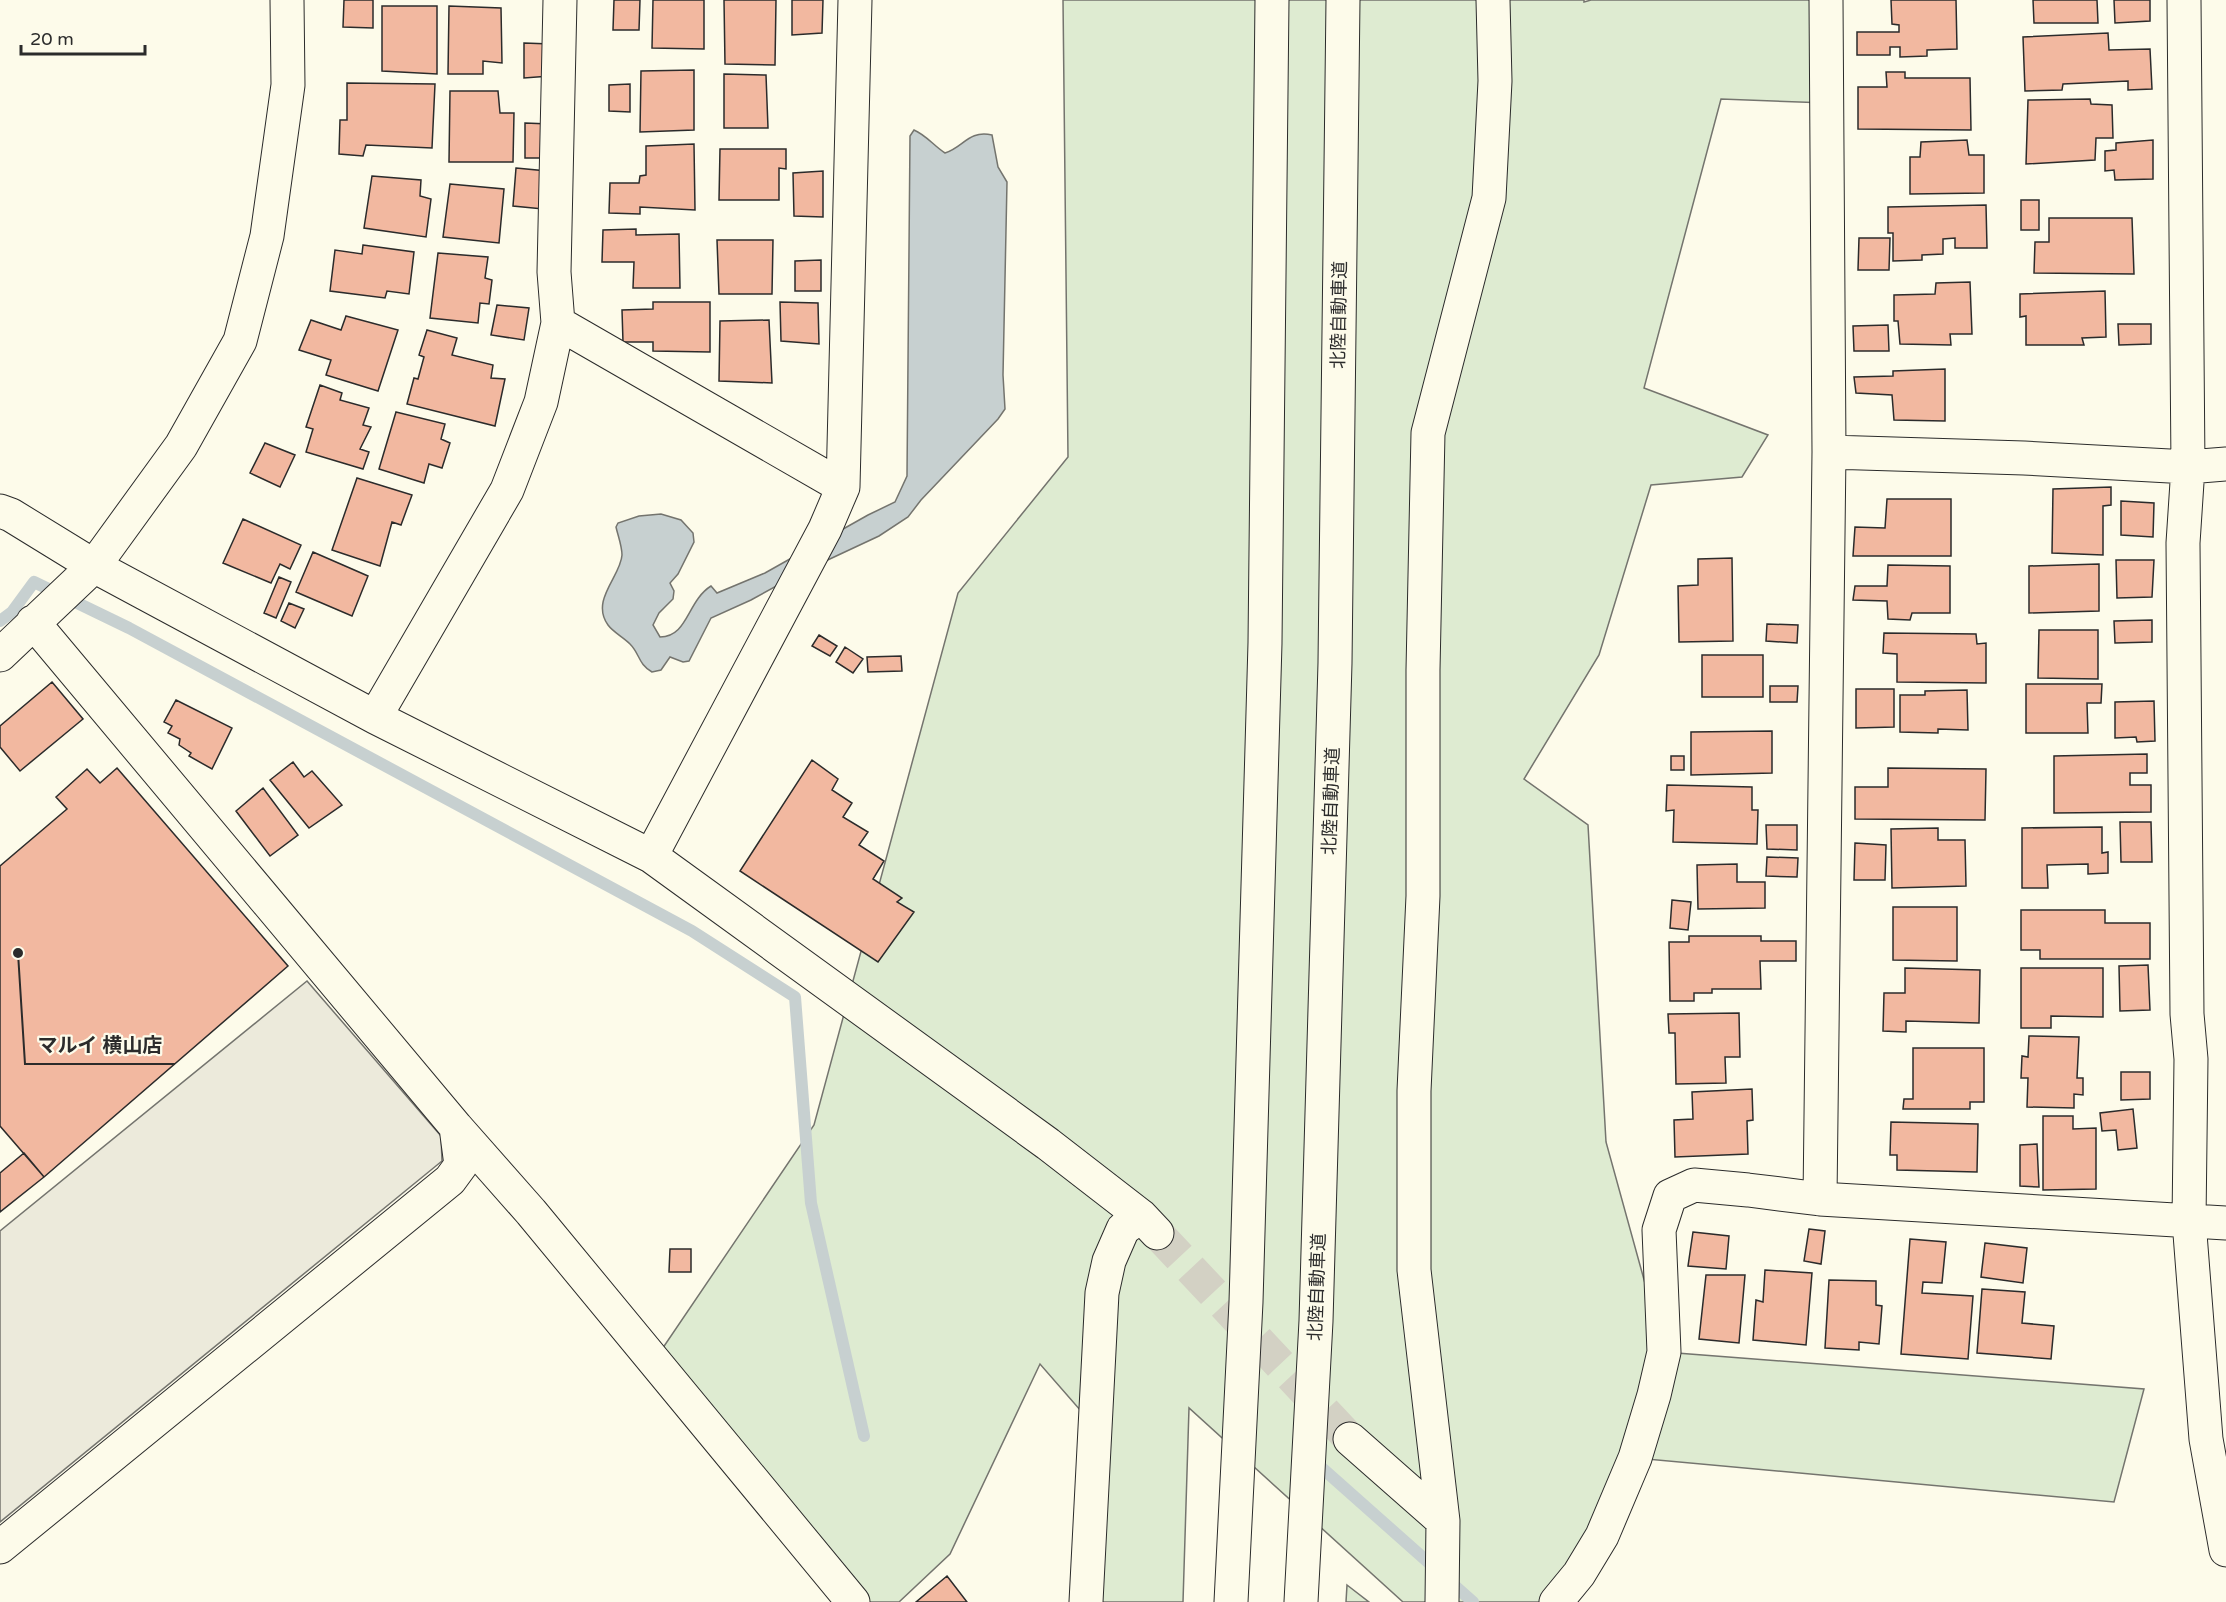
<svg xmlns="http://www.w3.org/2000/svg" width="2226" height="1602" viewBox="0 0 2226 1602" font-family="'Varela Round','Noto Sans JP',sans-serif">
<rect width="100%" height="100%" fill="#fdfbea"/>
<!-- green -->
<path fill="#deebd1" stroke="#74746e" stroke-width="1.5" d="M1063 0H1584V2L1591 0H1817L1827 103 1721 99 1644 388 1768 435 1742 477 1651 485 1599 655 1524 779 1588 825 1606 1142 1664 1352 2144 1389 2114 1502 1636 1458 1556 1602H1403L1189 1408 1183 1602H1087L1095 1427 1040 1364 950 1554 899 1602H852L654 1361 814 1125 958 593 1068 457Z
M1347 1585 1369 1602H1346Z"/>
<!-- parking -->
<path fill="#eceadb" stroke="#74746e" stroke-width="1.5" d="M307 981 441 1136 442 1161 0 1522V1231Z"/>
<!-- water -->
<path fill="#c7d0d0" stroke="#74746e" stroke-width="1.5" d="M914 130C926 135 934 146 945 153 964 147 968 130 992 135L998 167 1007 182 1003 375 1005 409 998 419 921 500 908 517 879 536 802 572 751 600 711 618 689 661 683 662 670 657 661 670 652 672C638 664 640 654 630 644 623 637 613 632 608 625 590 600 621 576 622 555 622 546 618 536 616 527L618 523 639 516 661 514 681 520 693 533 694 542 678 574 670 583 674 591 673 599 659 613 653 625 660 637C688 637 687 601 711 586L717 593 765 573 868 515 895 502 907 476 910 136Z"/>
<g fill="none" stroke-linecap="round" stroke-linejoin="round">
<!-- stream -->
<path stroke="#c7d0d0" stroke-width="12" d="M0 621 12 612 34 582 129 628 692 931 795 997 811 1203 864 1436
M1322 1468 1473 1602"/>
</g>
<!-- building -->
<path fill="#f2b8a0" stroke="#2b2b2b" stroke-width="1.5" d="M344 0H373V28L343 27Z
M614 0H640L639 30H613Z
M653 0H704V49L652 48Z
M724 0H776L775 65 725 64Z
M792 0H823L822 33 792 35Z
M1891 0H1956L1957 49 1927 50V56L1900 57V47H1890V55H1857V32H1899V25L1892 24Z
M2033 0H2097L2098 23H2034Z
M2114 0H2150V21L2115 23Z
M382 6H437V74L382 71Z
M449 6 501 8 502 63 483 61V74H448Z
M2108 33 2109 50 2150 49 2152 89 2128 90V81L2063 84 2062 90 2025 91 2023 37Z
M524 43 550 44V76L524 78Z
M694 70V130L640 132 641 71Z
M1886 72H1905V78H1970L1971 130 1858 129V87H1887Z
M724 74 766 75 768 128H724Z
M347 83 435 84 432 148 366 145 363 156 339 154 340 120H347Z
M630 84V112L609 111V85Z
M450 91H498L500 113H514L513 162H449Z
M2090 99 2091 104 2112 105 2113 138H2096L2095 160 2026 164 2028 100Z
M525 123 549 124V158H525Z
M1967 140 1969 155H1984V193L1910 194V157H1920L1921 142Z
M2153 140V179L2115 180 2114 170 2105 171V151L2116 150V143Z
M694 144 695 210 640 207V214L609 213 610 183H639L640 176 646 175V146Z
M720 149H786V169L779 168V200H719Z
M516 168 547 171 543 209 513 206Z
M823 171V217L794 216 793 173Z
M372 176 421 180 420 196 431 199 426 237 364 228Z
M450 184 504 189 499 243 443 237Z
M2021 200H2039V230H2021Z
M1986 205 1987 248H1955V238L1943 239V254L1922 255V260L1893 261V233H1888V207Z
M2049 218H2132L2134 274 2034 273 2035 242H2049Z
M636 229V235L679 234 680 288H633L634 262H602L603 230Z
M1859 238H1890L1889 270H1858Z
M717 240H773L772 294H719Z
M363 245 414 252 409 294 387 291 385 298 330 291 335 250 362 254Z
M438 253 488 257 485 278 492 280 489 304 480 303 478 323 430 318Z
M821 260V291H795V261Z
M1970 282 1972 334H1950L1951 345 1900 344 1898 321H1894V295L1935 294 1936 283Z
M2105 291 2106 337 2082 338 2084 345H2026V316L2020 317V294Z
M653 302H710V352L653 351V342H623L622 310 653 309Z
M780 302 818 303 819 344 781 341Z
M497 305 529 308 524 340 491 335Z
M346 316 398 330 378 391 326 375 331 360 299 350 311 320 341 330Z
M769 320 772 383 719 381 720 321Z
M2118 324H2151V344L2119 345Z
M1888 325 1889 351H1854L1853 326Z
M427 330 457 338 452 355 493 365 491 378 505 379 495 426 407 404 414 378 418 379 424 357 419 355Z
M1945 369V421L1894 420 1892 395 1856 393 1854 377 1893 376V371Z
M320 385 342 393 340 400 369 408 363 425 371 427 360 449 369 452 363 469 306 452 313 429 306 427Z
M396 412 445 424 441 439 450 443 442 468 429 464 424 483 379 469Z
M265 443 295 455 280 487 250 473Z
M357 478 412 495 401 525 392 522 380 566 332 550Z
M2111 487V505L2103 506V555L2052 553 2053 489Z
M1887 499H1951V556H1853L1855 527 1885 528Z
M2121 501 2154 503 2153 537 2121 535Z
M243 519 301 545 290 569 280 564 271 583 223 563Z
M313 552 368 576 352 616 296 592Z
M1732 558 1733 641 1679 642 1678 586 1698 585V559Z
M2116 560H2154L2152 597 2117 598Z
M2099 564V611L2029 613V566Z
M1888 565 1950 566V613H1912L1910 620 1888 619 1887 601 1853 600 1855 586H1887Z
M279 577 291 582 276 618 264 613Z
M289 603 304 609 295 628 281 621Z
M2152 620V642L2115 643 2114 621Z
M1767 624 1798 625 1797 643 1766 641Z
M2039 630H2098V679L2038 678Z
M1884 633 1976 634 1977 644 1986 643V683L1897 682V654L1883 653Z
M819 635 837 646 830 656 812 646Z
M845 647 863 659 853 673 836 662Z
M1702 655H1763V697H1702Z
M901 656 902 671 868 672 867 657Z
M52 682 83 719 20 771 0 747V726Z
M2026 684H2102L2101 703H2087L2088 733H2026Z
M1770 686H1798L1797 702H1770Z
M1856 689H1894V727L1856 728Z
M1967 690 1968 730 1938 729V733L1900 732V695H1925V691Z
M176 700 232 728 212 769 189 756 191 753 179 745 180 739 168 733 172 726 164 722Z
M2154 701 2155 741 2137 742 2136 737 2115 738V702Z
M1772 731V773L1691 775V732Z
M2147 754V773H2130V785H2151V812L2054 813V756Z
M1671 756H1684V770H1671Z
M812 760 838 779 832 790 852 803 843 817 868 832 859 845 884 861 873 879 902 898 897 902 914 912 878 962 740 871Z
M293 762 304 777 312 771 342 805 309 828 270 780Z
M117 768 288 966 44 1177 0 1126V866L67 809 56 797 87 769 100 783Z
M1888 768 1986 769 1985 820 1855 819V787H1888Z
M1667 785 1752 787V810H1758L1757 844 1673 842 1674 810 1666 811Z
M263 788 298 835 270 856 236 811Z
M2120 822H2151L2152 862H2121Z
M1766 825H1797V850L1767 849Z
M2102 827V853L2108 852V873L2088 874V864L2047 865 2048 888H2022V828Z
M1938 828V840H1965L1966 886 1892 888 1891 829Z
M1855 843 1886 845 1885 880H1854Z
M1767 857 1798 858 1797 877 1766 876Z
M1737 864V882H1765V908L1698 909 1697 865Z
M1672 900 1691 902 1688 930 1670 928Z
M1893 907H1957V961L1893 960Z
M2021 910H2105V923H2150V959H2040V950H2021Z
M1689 936H1761V941H1796V961H1760L1761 989H1712V993H1694V1001H1670L1669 942H1689Z
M2148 965 2150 1010 2120 1011 2119 966Z
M1905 968 1980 970 1979 1023 1906 1021V1032L1883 1031 1884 993H1905Z
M2021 968H2103V1017L2051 1016V1028H2021Z
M1739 1013 1740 1057H1725L1726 1083 1676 1084 1675 1033H1669L1668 1014Z
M2029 1036 2079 1037 2077 1078H2083V1095L2074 1094V1108L2027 1107 2028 1078H2021L2022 1056 2028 1057Z
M1913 1048H1984V1102H1970V1109H1903L1904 1099H1913Z
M2121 1072H2150V1099L2121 1100Z
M1752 1089 1753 1120 1747 1121 1748 1154 1675 1157 1674 1120 1693 1119 1692 1092Z
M2133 1109 2137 1148 2118 1150 2116 1130 2102 1131 2100 1113Z
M2043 1116H2073V1129L2096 1128V1189L2043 1190Z
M1891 1122 1978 1124 1977 1172 1897 1170V1155H1890Z
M2037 1144 2039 1187 2020 1186V1145Z
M24 1153 44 1177 0 1212V1173Z
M1809 1229 1825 1231 1821 1264 1804 1261Z
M1693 1232 1729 1236 1726 1269 1688 1266Z
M1910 1239 1946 1242 1942 1283 1923 1282 1922 1293 1973 1296 1968 1359 1901 1354Z
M1985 1243 2027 1248 2023 1283 1981 1277Z
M670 1249H691V1272H669Z
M1765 1270 1812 1273 1806 1345 1753 1340 1756 1300 1763 1302Z
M1706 1275H1745L1739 1343 1699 1339Z
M1829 1280 1876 1281V1305L1882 1306 1879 1344 1859 1342V1350L1825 1348Z
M1982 1289 2025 1292 2022 1323 2054 1326 2051 1359 1977 1353Z
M947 1576 967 1602H916Z"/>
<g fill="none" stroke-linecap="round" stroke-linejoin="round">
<!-- minor-tunnel -->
<path stroke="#d3d1c4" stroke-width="33" stroke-dasharray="33 16" stroke-linecap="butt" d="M1157 1233 1350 1439"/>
<!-- minor casing -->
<g stroke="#2b2b2b" stroke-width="35">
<path id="minor" d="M2184 0 2188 467 2183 543 2187 1014 2191 1059 2189 1221 2206 1439 2226 1550
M558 323 843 487 855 0
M1829 452 2024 458 2188 467 2226 464
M0 511 11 515 94 566 375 717 507 490 541 402 558 323 554 272 560 0
M0 655 94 566 181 446 240 341 267 236 288 85 287 0
M375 717 651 856 1048 1144 1141 1216 1157 1233
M651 856 825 529 843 487
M456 1127 531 1212 853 1602
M1820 1199 1829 452 1826 0
M1350 1439 1443 1521
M0 1547 450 1180 461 1165 456 1127 33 622
M1086 1602 1102 1293 1109 1261 1123 1229 1141 1216
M1442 1602 1443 1521 1414 1270V1091L1423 896V670L1428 433 1489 198 1495 81 1493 0
M1556 1602 1579 1574 1602 1536 1635 1458 1654 1395 1664 1352 1659 1230 1670 1196 1694 1185 1748 1190 1820 1199 2226 1223"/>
</g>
<!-- highway casing -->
<g stroke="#2b2b2b" stroke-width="35">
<path id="highway" d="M1231 1602 1246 1302 1265 643 1272 0
M1301 1602 1316 1321 1335 663 1343 0"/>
</g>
<!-- minor -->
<use href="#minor" stroke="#fdfbea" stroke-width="33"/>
<!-- highway -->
<use href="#highway" stroke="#fdfbea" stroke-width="33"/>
</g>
<g text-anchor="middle" stroke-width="4.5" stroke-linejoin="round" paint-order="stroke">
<!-- street labels -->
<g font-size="18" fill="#2b2b2b" stroke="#fdfbea">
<text transform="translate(1339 315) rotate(-89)" y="6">北陸自動車道</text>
<text transform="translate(1331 801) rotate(-88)" y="6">北陸自動車道</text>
<text transform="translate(1317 1287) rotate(-88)" y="6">北陸自動車道</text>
</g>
</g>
<!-- callouts -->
<path fill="none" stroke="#2b2b2b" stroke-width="2" d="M18 953L25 1064H175"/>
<circle fill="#2b2b2b" stroke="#fdfbea" stroke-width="2" cx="18" cy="953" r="6"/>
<g font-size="20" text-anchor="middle" font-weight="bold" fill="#2b2b2b" stroke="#fdfbea" stroke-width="4.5" stroke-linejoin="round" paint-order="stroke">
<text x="100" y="1052">マルイ 横山店</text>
</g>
<!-- scale -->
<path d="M21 45v9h124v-9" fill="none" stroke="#2b2b2b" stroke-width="3"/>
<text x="30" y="45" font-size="18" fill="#2b2b2b" stroke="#fdfbea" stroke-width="4.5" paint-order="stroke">20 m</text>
</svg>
